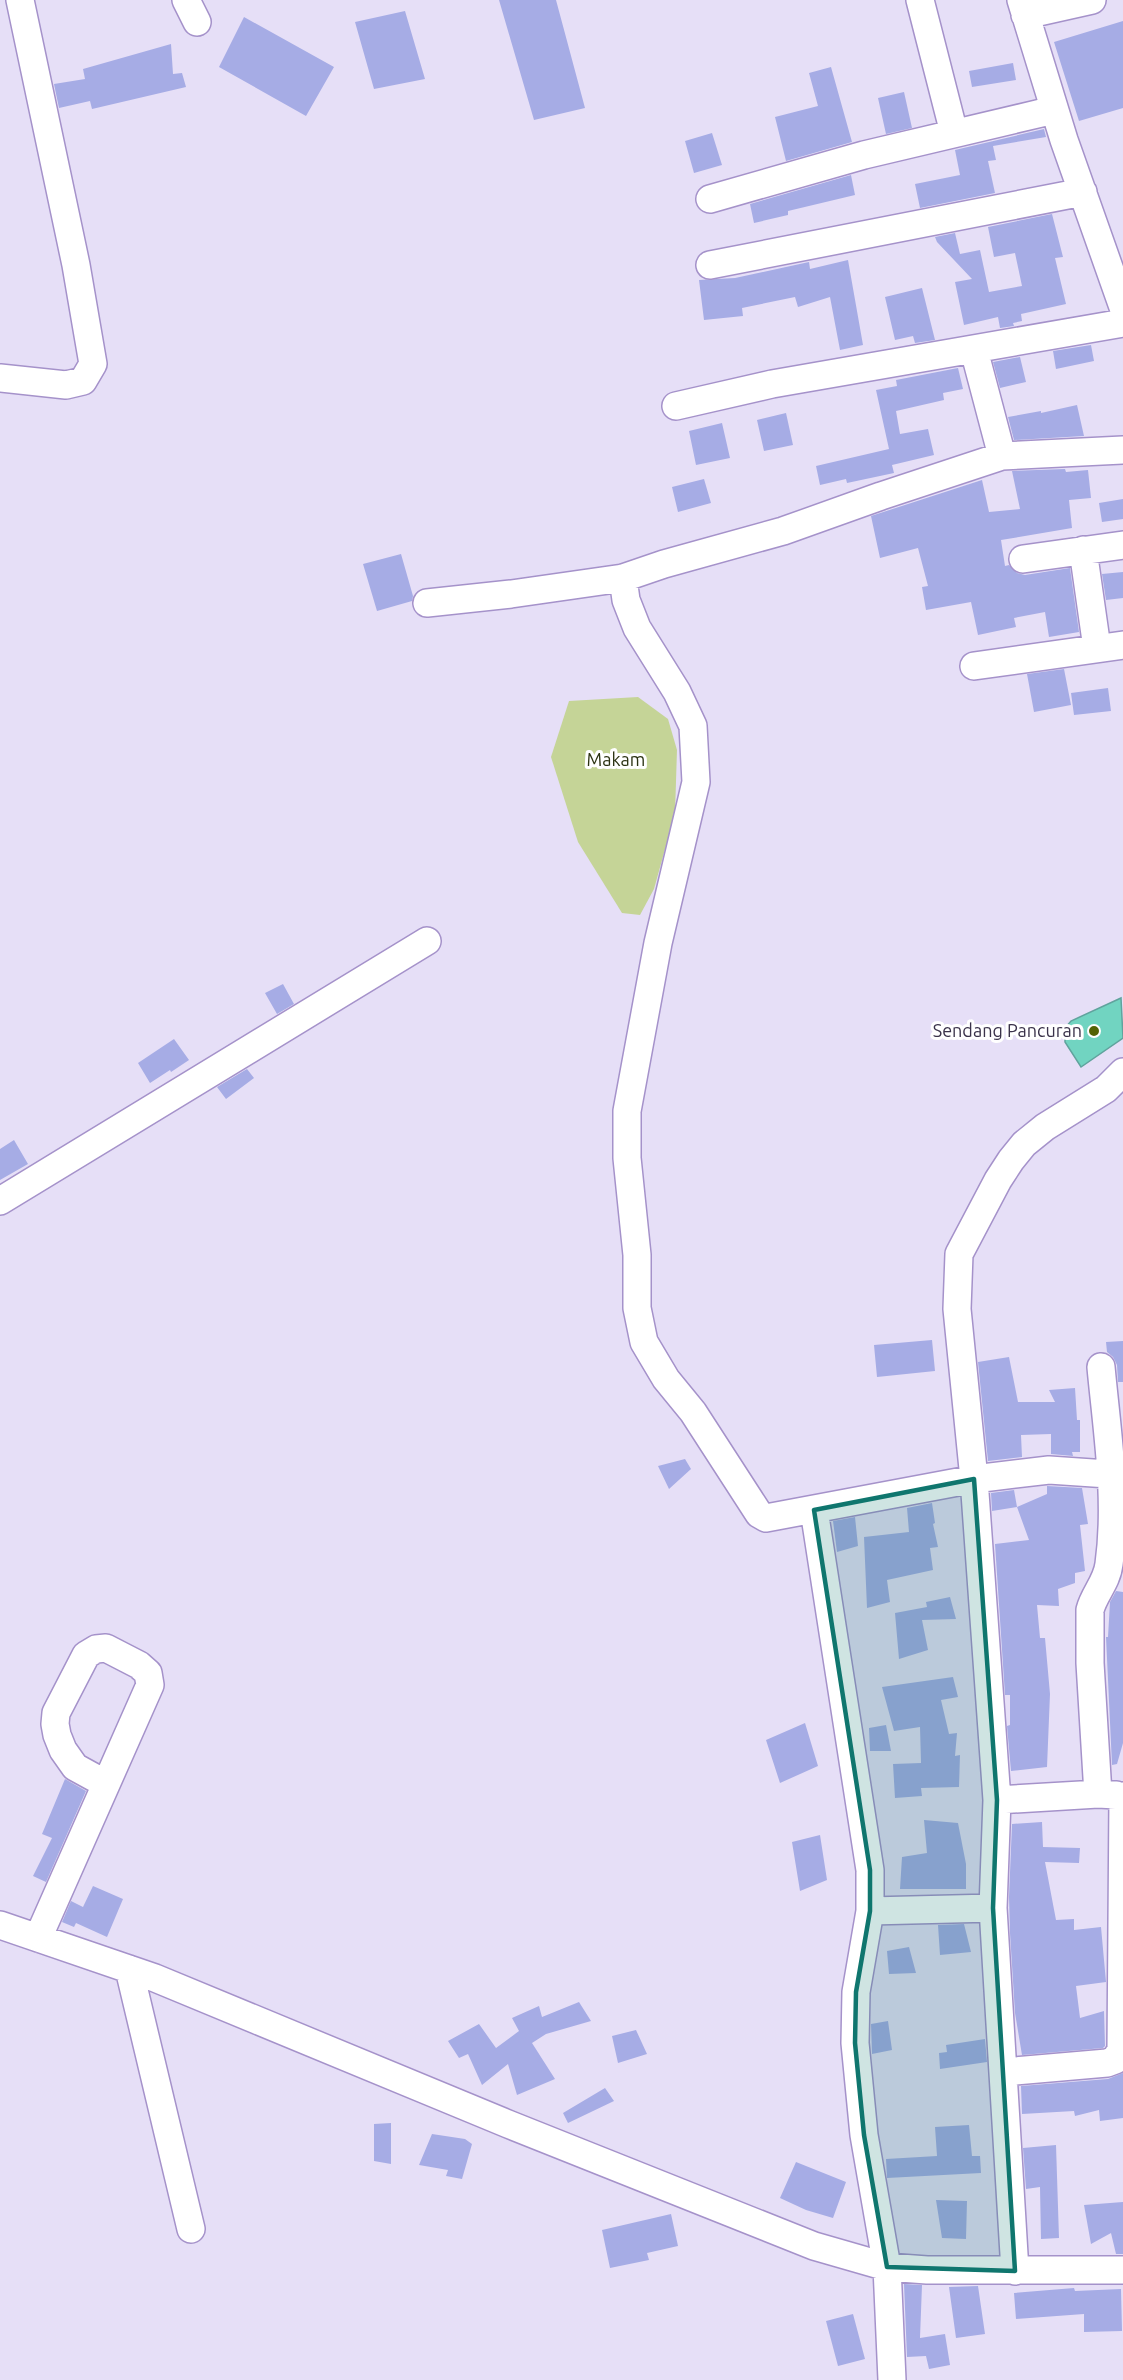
<svg xmlns="http://www.w3.org/2000/svg" width="1123" height="2380" viewBox="0 0 1123 2380" font-family="Ubuntu,sans-serif">
<rect width="100%" height="100%" fill="#e6dff7"/>
<!-- green -->
<path fill="#c5d497" d="M638 697 668 719 677 750 675 813 654 889 640 915 622 913 578 842 551 757 569 701Z"/>
<!-- water -->
<path fill="#71d4c1" stroke="#60a39d" stroke-width="1.5" d="M1121 998 1123 1038 1081 1067 1065 1042V1028L1071 1021Z"/>
<!-- building -->
<path fill="#a6ace5" d="M499 0H556L585 108 534 120Z
M405 11 425 79 374 89 355 22Z
M244 17 334 67 306 116 219 67Z
M1123 21V108L1079 121 1054 42Z
M171 44 173 74 182 73 186 87 92 109 90 101 59 108 54 84 85 79 83 69Z
M1013 63 1016 80 972 87 969 71Z
M831 67 852 142 786 161 775 117 818 106 809 73Z
M904 92 912 128 886 134 878 98Z
M1044 129 1046 137 993 146 996 160 988 161 995 193 920 208 915 184 960 175 955 150Z
M712 133 722 165 694 173 685 141Z
M851 175 855 195 788 211V215L754 223 750 204Z
M1052 214 1063 257 1055 258 1066 304 1021 314 1022 321 1013 323 1014 326 1000 328 998 317 964 325 955 282 972 279 937 242 935 237 955 233 960 254 980 250 989 292 1022 286 1015 253 994 257 988 227Z
M848 260 863 345 840 350 830 297 798 307 795 297 742 308 743 316 704 320 699 280 735 278 809 262 810 269Z
M922 288 935 340 915 343 913 336 895 340 885 297Z
M1091 345 1094 361 1056 369 1053 351Z
M1020 357 1026 382 1000 388 993 362Z
M958 368 963 389 943 393 944 400 896 411 900 434 928 429 934 455 892 465 894 473 847 483 846 479 820 485 816 466 889 449 876 390 897 386 896 380Z
M1077 405 1084 436 1014 440 1008 417 1041 411V413Z
M786 413 793 445 764 451 757 420Z
M722 423 730 458 696 465 689 431Z
M1065 469 1066 472 1088 470 1091 498 1069 500 1072 528 1001 540 1005 566 1009 565 1017 573 1025 575 1070 568 1079 632 1049 637 1045 612 1014 618 1016 627 978 635 971 602 926 610 922 587 928 586 918 548 880 558 871 516 982 480 989 512 1020 509 1012 471Z
M704 479 711 503 678 512 672 487Z
M1123 499V519L1102 522 1099 503Z
M401 554 413 596 412 601 377 611 363 564Z
M1123 572V598L1106 600 1102 574Z
M1064 669 1071 705 1034 712 1027 674Z
M1108 688 1111 711 1074 715 1071 693Z
M283 984 294 1004 277 1014 265 993Z
M174 1039 189 1060 171 1072 170 1070 150 1083 138 1063Z
M247 1069 254 1078 226 1099 217 1087Z
M14 1140 28 1164 0 1180V1149Z
M932 1340 935 1371 877 1377 874 1345Z
M1123 1341V1382H1118L1117 1365 1113 1357 1107 1352 1106 1342Z
M1009 1357 1018 1402H1055L1049 1390 1075 1388 1077 1420H1080V1452H1072L1073 1456 1051 1454V1434L1021 1435 1022 1457 988 1461 978 1362Z
M685 1459 691 1469 669 1489 658 1466Z
M1047 1486 1082 1488 1088 1524 1080 1525 1085 1571 1075 1573V1583L1058 1589 1059 1606 1037 1605 1040 1638H1045L1050 1694 1047 1767 1011 1771 1007 1726 1010 1725V1695H1005L995 1544 1029 1540 1017 1507 1047 1494Z
M1014 1490 1017 1507 992 1511 991 1493Z
M932 1503 935 1523 933 1524 938 1547 930 1548 933 1570 887 1580 890 1602 867 1608 864 1537 909 1532 907 1508Z
M855 1517 858 1546 837 1552 833 1521Z
M1116 1591 1123 1592V1743L1117 1764 1112 1765 1106 1637H1108L1110 1602Z
M950 1597 956 1619 922 1620 928 1650 899 1659 895 1613 927 1607 926 1602Z
M953 1677 958 1697 941 1700 949 1734 957 1733 955 1756 960 1755 959 1787 921 1788 922 1796 895 1798 893 1764 921 1763 920 1727 894 1731 882 1687Z
M805 1723 818 1766 780 1783 766 1740Z
M886 1725 891 1751H870L869 1728Z
M65 1779 86 1791 46 1882 33 1876 52 1838 42 1834Z
M924 1820 958 1823 966 1864V1889H900L902 1857 927 1853Z
M1042 1822 1043 1847 1080 1848 1079 1863 1045 1862 1056 1920 1074 1919V1930L1101 1927 1106 1982 1076 1986 1080 2018 1104 2011 1105 2046 1103 2048 1022 2055 1015 2013 1010 1933 1009 1897 1012 1824Z
M820 1835 827 1880 800 1891 792 1842Z
M93 1886 123 1899 107 1937 76 1923 74 1927 62 1922 71 1901 83 1907Z
M964 1924 971 1952 940 1955 938 1925Z
M909 1947 916 1973 889 1974 887 1951Z
M579 2002 591 2021 546 2034 532 2043 555 2079 517 2095 508 2064 482 2085 468 2054 459 2058 448 2041 479 2024 496 2048 519 2031 512 2018 539 2006 542 2017Z
M888 2021 892 2050 872 2054 871 2024Z
M636 2030 647 2054 618 2063 612 2036Z
M985 2039 987 2062 940 2069 939 2053 947 2052 946 2045Z
M1123 2073V2118L1100 2121 1099 2110 1075 2116 1074 2111 1022 2114 1021 2086 1108 2079Z
M605 2088 614 2101 568 2123 563 2113Z
M391 2123V2164L374 2161V2124Z
M969 2125 972 2156H980L981 2173 887 2178 886 2159 937 2156 935 2127Z
M432 2134 465 2139 472 2144 462 2179 446 2176 448 2170 419 2165Z
M1056 2145 1059 2238 1041 2239 1040 2187 1026 2189 1023 2148Z
M796 2162 846 2182 833 2218 806 2210 780 2198Z
M936 2200 967 2201 966 2239 942 2238Z
M1123 2202V2254H1116L1111 2233 1091 2244 1084 2205Z
M671 2214 678 2246 647 2253 649 2260 610 2268 602 2230Z
M904 2284 922 2285 920 2338 945 2334 950 2365 929 2369 926 2356 907 2357Z
M978 2286 985 2334 956 2338 949 2287Z
M1074 2288 1075 2291 1121 2289 1122 2331 1084 2332V2314L1016 2319 1014 2293Z
M853 2314 865 2359 838 2366 826 2321Z"/>
<g fill="none" stroke-linecap="round" stroke-linejoin="round">
<!-- minor casing -->
<g stroke="#a592ca" stroke-width="30">
<path id="minor" d="M186 0 197 22
M920 0 954 133
M1021 0 1064 140 1123 307
M1025 15 1092 0
M710 199 864 155 1054 110
M710 265 1083 192
M974 350 1002 456
M0 378 66 385 83 381 93 364 76 265 20 0
M676 406 772 384 1123 323
M1083 550 1097 648
M1023 559 1123 545
M623 578 626 600 637 628 677 692 693 726 696 782 658 943 627 1111V1158L637 1255V1308L644 1342 666 1379 693 1412 759 1514 766 1518 974 1479 1049 1470 1123 1475
M427 603 511 594 623 578 664 564 783 531 881 496 1002 456 1123 450
M974 666 1123 645
M0 1201 427 941
M814 1510 870 1870V1911L856 1992 855 2043 864 2135 887 2267 892 2380
M1098 1794 1090 1663V1610C1094 1594 1107 1582 1109 1564 1118 1499 1107 1432 1101 1367
M997 1800 1098 1794 1116 1795
M870 1911 993 1908
M0 1925 155 1978 508 2124 814 2246 887 2267 927 2270H1123
M38 1938 150 1685 148 1673 139 1665 106 1648 96 1649 86 1655 56 1713 55 1724 57 1735 63 1750 75 1767 106 1784
M129 1969 191 2229
M1003 2072 1107 2063 1115 2060 1121 2050 1123 1796
M1015 2271 993 1908 997 1800 974 1479 957 1309 959 1254 998 1180 1011 1160 1024 1144 1045 1127 1106 1089 1123 1072"/>
</g>
<!-- minor -->
<use href="#minor" stroke="#fff" stroke-width="27"/>
</g>
<!-- marked area -->
<path fill="#0f766e" fill-opacity="0.2" stroke="#0f766e" stroke-width="4.5" stroke-linejoin="round" d="M974 1479 997 1800 993 1908 1015 2271 887 2267 864 2135 855 2043 856 1992 870 1911V1870L814 1510Z"/>
<!-- markers -->
<circle fill="#536205" stroke="#fff" stroke-width="2" cx="1094" cy="1031" r="6"/>
<g text-anchor="middle" stroke-width="6" stroke-linejoin="round" paint-order="stroke">
<!-- park labels -->
<g font-size="18" fill="#2c3313" stroke="#fff">
<text x="616" y="766">Makam</text>
</g>
<!-- poi labels -->
<g font-size="18" fill="#3a324a" stroke="#fff" text-anchor="end">
<text x="1082" y="1037">Sendang Pancuran</text>
</g>
</g>
</svg>
